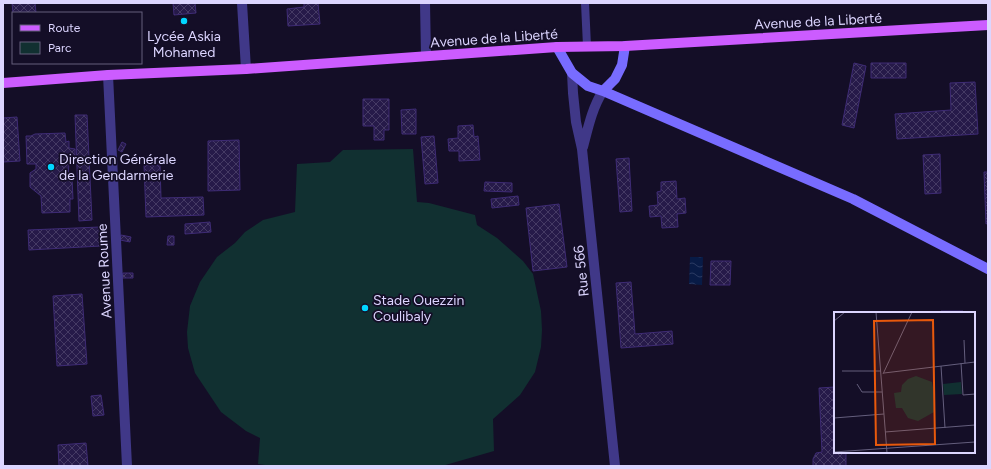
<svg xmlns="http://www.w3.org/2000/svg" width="991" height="469" viewBox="0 0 991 469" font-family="Figtree,sans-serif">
<defs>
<pattern id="water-waves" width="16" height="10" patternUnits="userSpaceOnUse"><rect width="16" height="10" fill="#081b46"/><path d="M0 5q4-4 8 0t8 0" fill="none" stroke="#2b3b62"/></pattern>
<pattern id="building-cross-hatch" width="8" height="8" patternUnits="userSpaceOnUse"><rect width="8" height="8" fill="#261a49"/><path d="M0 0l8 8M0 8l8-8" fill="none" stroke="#453a64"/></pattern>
</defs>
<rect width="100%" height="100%" fill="#140e27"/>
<!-- green -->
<path fill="#113031" d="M413 149 417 202 429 203 475 215 477 225 497 238 523 261 533 274 541 311 542 330 541 347 535 372 520 395 493 419 494 451 442 466H272L258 464 260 438 246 431 221 412 195 373 188 348 187 332 190 306 200 282 217 257 235 243 245 232 263 220 295 212 297 164 330 162 343 150Z"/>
<!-- water -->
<path fill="url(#water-waves)" d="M690 257H703L702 285 689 284Z"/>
<!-- building -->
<path fill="url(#building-cross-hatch)" stroke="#3e2b75" d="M12 3H35L36 13H13Z
M173 3H195L196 13 174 15Z
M304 3H318L320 24 288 26 287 9 304 7Z
M854 63 866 66 854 128 842 125Z
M871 63H906V78H871Z
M975 82 978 134 897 139 895 114 951 110 950 83Z
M363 99H389V130H384V140H374V126H363Z
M416 109V134H402L401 110Z
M75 115H87L92 220 79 221Z
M17 117 20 161 3 162V118Z
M473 125 474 137 478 136 480 160 459 161V151H449L448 139 458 138V126Z
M65 133 66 142 69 141V148L75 149V163H69L68 178H72L73 199H70V212L42 213 41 196 30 187V173L36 169V164H27L26 136H31L35 134Z
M434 136 438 183 425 184 421 137Z
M239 140 240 190 208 191V141Z
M122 142 126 144 122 152 118 150Z
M940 154 941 193 925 194 923 155Z
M629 158 632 211 620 212 616 159Z
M144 165H160L161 198 203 197 204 215 146 217Z
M984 172H988V223L986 224Z
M676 181 677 199 685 198 686 213 677 214 678 227 662 228 661 216 650 217 649 206 658 205 657 192 661 191V182Z
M485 182 512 183V192L484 191Z
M518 196 519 205 492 208 491 199Z
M559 204 567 267 533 271 526 208Z
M210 222 211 232 185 234V224Z
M100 227 101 246 29 250 28 230Z
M121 235 131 237 130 242 120 240Z
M168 236H174V245H167Z
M711 261H731L730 285H710Z
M123 273H133V278H122Z
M631 282 635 334 672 331 673 344 621 348 616 283Z
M82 294 87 364 57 366 53 296Z
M941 311H963V313H941Z
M835 387V452H846V466H813V459L816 453 822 452 819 388Z
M101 395 104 415 93 416 91 396Z
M86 443 88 466H59L58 445Z"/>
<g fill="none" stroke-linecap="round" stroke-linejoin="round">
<!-- lane -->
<path stroke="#403888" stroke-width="8" d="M585 3 587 46"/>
<!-- street -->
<path stroke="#403888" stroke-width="10" d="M242 3 246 69
M425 3 426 56
M572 73 573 93 576 122 582 149 615 466
M108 75 127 466
M583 147C588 128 592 108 603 91"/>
<!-- secondary -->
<path stroke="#786cff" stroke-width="10" d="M557 47 572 73 588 86 603 91 853 199 988 269
M603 91 615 79 622 65 625 46"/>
<!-- primary -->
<path stroke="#cc5cff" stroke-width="10" d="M3 83 108 75 246 69 557 47 625 46 988 25"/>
</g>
<!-- markers -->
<g fill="#01d6ff" stroke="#140e27" stroke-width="1.5">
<circle cx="184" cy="21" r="4"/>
<circle cx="51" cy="167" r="4"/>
<circle cx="365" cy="308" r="4"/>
</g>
<g text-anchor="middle" stroke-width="3.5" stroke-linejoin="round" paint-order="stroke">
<!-- street labels -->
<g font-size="14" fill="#dcd5ff" stroke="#140e27">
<text transform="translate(818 21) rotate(-3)" y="5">Avenue de la Liberté</text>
<text transform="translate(494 38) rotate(-4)" y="5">Avenue de la Liberté</text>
<text transform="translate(104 271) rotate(-93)" y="5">Avenue Roume</text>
<text transform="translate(581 271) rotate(-96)" y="5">Rue 566</text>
</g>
<!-- poi labels -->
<g font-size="14" fill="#dcd5ff" stroke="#140e27" text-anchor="start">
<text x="184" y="41" text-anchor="middle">Lycée Askia<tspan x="184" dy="16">Mohamed</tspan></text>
<text x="59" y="164">Direction Générale<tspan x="59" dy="16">de la Gendarmerie</tspan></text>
<text x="373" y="305">Stade Ouezzin<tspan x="373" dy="16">Coulibaly</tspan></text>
</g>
</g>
<!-- overview -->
<g transform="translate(834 312)">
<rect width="141" height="141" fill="#140e27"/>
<path d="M82 64 98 70 101 87 100 100 84 109 74 106 68 96H62L60 81 67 80 68 73 74 67ZM127 70 128 82 110 83 109 72Z" fill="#113031"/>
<path fill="none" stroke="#645e7d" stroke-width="1" d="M42 0 53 141M0 9 11 0M130 28 131 51M127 51 129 83 141 82M107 54 111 116M8 59H47M50 61 141 50M49 62 78 0M23 72 28 80H48M0 106 50 102M51 120 141 113M0 140 141 130"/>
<path fill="#e8590c" fill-opacity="0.15" stroke="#e8590c" stroke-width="2" d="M99 8 101 132 42 133 40 9Z"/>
<rect width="141" height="141" fill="none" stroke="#dcd5ff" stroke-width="2"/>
</g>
<!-- border -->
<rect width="991" height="469" fill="none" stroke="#dcd5ff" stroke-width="8"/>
<!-- legend -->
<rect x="12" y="12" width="130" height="52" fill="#140e27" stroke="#645e7d"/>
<rect x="20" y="25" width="20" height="6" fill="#cc5cff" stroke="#645e7d"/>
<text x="48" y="32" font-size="12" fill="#dcd5ff">Route</text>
<rect x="20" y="42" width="20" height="12" fill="#113031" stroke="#645e7d"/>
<text x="48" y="52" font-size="12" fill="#dcd5ff">Parc</text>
</svg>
